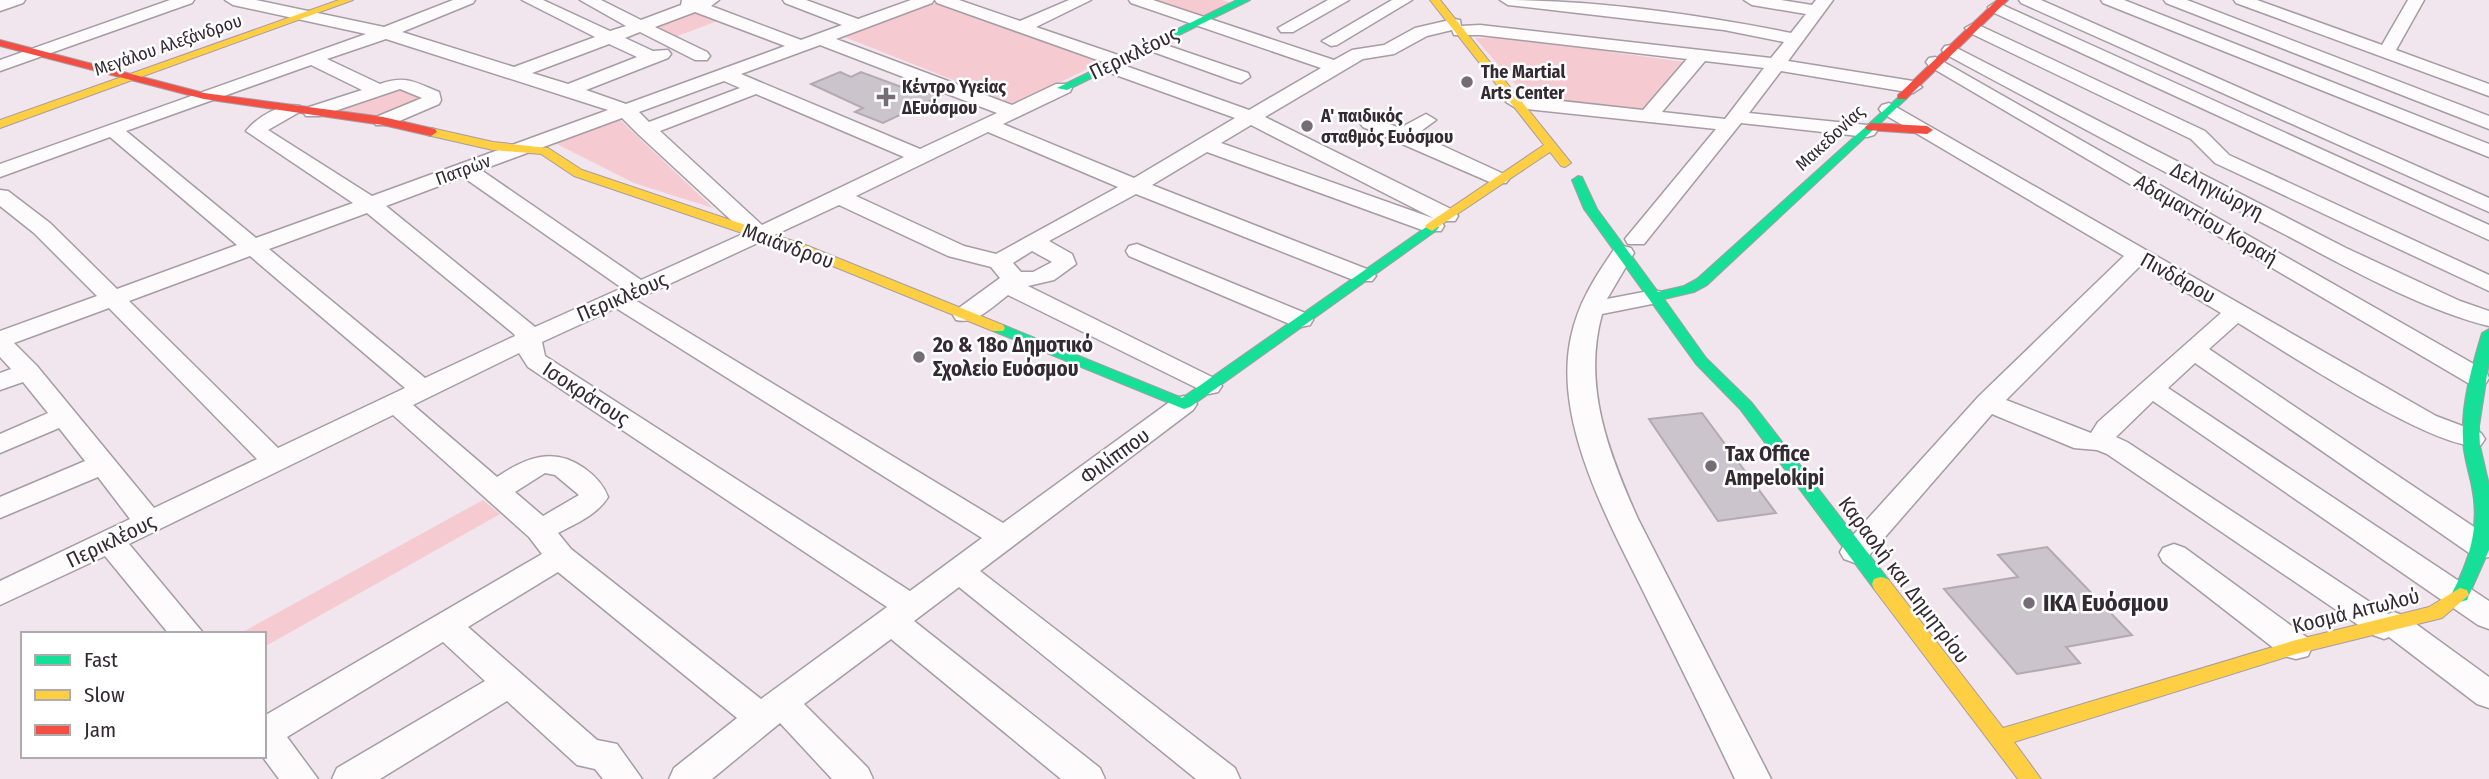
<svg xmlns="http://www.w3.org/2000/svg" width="2489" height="779" viewBox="0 0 2489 779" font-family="'Fira Sans Condensed',sans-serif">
<rect width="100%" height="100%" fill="#f1e5ee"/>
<!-- green -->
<path fill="#f5cad1" d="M1148 0H1222L1237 5 1207 19Z
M938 2 1104 61 1014 104 842 36Z
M693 9 720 20 675 37 650 25Z
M1503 37 1608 49 1610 52 1685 62 1641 113 1530 101 1475 38Z
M400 87 426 103 382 117 328 110Z
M618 118 713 208 634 183 551 141Z
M483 500 500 514 264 647V634H239Z"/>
<!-- building -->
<path fill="#ccc4cc" stroke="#b2aab2" stroke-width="2" d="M840 72 851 77 861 72 904 88 914 84 942 95 883 123 855 112 863 108 811 84Z
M1702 413 1776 513 1718 521 1649 419Z
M2047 547 2132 635 2066 647 2080 663 2017 674 1944 589 2018 577 1998 555Z"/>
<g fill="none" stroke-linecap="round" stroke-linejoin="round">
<!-- street casing -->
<g stroke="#a69ca3" stroke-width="3">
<path id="street" d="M0 0H25L23 3 0 11Z
M170 0H194L192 3 0 71V60Z
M225 0H256L384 27 453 0H475L473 3 402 32 514 67 595 37 522 0H543L610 31 626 26 580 0H601L641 20 681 5 682 0H719L711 6 801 40 842 25 785 3 783 0H806L858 19 911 0H934L932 3 836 39 1012 105 1056 84H1070L1072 88 1070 92 1003 124 1134 178 1235 118 1102 70 1099 66 1103 62 937 3 935 0H959L1020 21 1069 0H1091L1036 27 1124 57 1127 61 1123 65 1249 110 1321 68 1131 3 1129 0H1153L1334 60 1352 50 1384 45 1415 28 1454 19 1460 20 1461 26 1480 25 1771 58 1784 42 1724 30 1508 5 1500 0C1597 0 1696 14 1791 33L1806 14 1752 5 1744 0H1781L1812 5 1816 0H1833L1788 61 1913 81 1922 87 1913 93 1781 71 1749 113 1867 125 1874 127 1877 131 1874 135 1867 137 1741 123 1644 244H1628L1625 239 1716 129 1516 108 1506 102 1516 96 1643 110 1687 59 1480 35H1454L1452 30 1427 36 1394 54 1363 59 1265 117 1455 211 1458 216 1455 221H1439L1251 125 1221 143 1441 221 1444 226 1441 231H1425L1207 152 1152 185 1372 271 1376 276 1372 281H1356L1136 194 1049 241 1072 254 1076 264 1054 280 1028 286 1218 380 1222 386 1218 392 1209 394 1008 295C993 306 976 325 956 320L953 315 956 310 1000 278 991 267 948 256 839 205 635 300 1003 523 1175 398 1184 396 1193 398 1197 404 1193 410 980 571 1235 768 1240 779H1196L959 587 914 621 1100 768 1105 779H1061L891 639 804 704 868 768 873 779H832L780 723 712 779H669L674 768 737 718 558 572 468 627 597 740 617 744 642 779H603L595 769 577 765 507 701 380 779H332L337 768 485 681 443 642 287 737 318 779H279L262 756H264V716L542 554 529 537 393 415 129 544 204 634H169L105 556 0 605V581L130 519 98 477 0 518V497L85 461 59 428 0 453V434L48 413 23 382 0 390V373L11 369 0 357V331L97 296 34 233 0 206V190L8 191 50 223 117 289 237 245 110 137 0 177V164L366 34 233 5ZM695 12 785 46 626 104 586 90 668 58 671 54 668 50 653 51 625 38 640 32 695 60H707L710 56 707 52 655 27ZM386 39 608 110 372 196 268 130 303 110 300 106C282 102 257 117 246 131L353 203 256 238 126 131 311 65 362 90 306 108 303 112 306 116H320L400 89 422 98 376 117 373 121 376 125H390L439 104 441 100 439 92C414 82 406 75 380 84L327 59ZM609 44 637 57 568 84 532 73ZM820 45 997 113 920 149 741 74ZM1705 61 1764 68 1725 119 1662 112ZM724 81 740 88 649 122 639 112ZM756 94 904 157 762 225 660 131ZM622 118 638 134 745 233 641 280 481 170ZM988 132 1118 187 996 254 964 246 856 196ZM463 177 622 288 535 327 386 206ZM367 213 514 334 515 336 425 378 269 249ZM1032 251 1052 262 1033 272H1021L1013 263ZM250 256 405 388 278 448 129 301ZM109 308 257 459 154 508 37 366 14 343ZM616 308 982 538 910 591 545 356 542 342ZM519 353 528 367 887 607 761 699 571 549 558 533C577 523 597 515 608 497 603 484 595 476 584 468 553 446 525 458 497 477L413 405ZM545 473 555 475 579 495 543 516 515 492Z
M1328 0H1349L1293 32H1281L1278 28Z
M1392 0H1412L1337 45 1331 46 1322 41Z
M2019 0H2041L2489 198V212L2021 3Z
M2101 0H2124L2489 144V157L2103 3Z
M2164 0H2187L2489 116V129L2166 3Z
M2234 0H2257L2382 45 2408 0H2424L2396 50 2489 84V96L2236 3Z
M1996 2 2489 225V240L1990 11 1988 7Z
M1974 23 2205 131 2229 155 2489 275V291L2215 163 2191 139 1968 32 1965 28Z
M1151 40 1248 73 1250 77 1241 83 1234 81 1145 49 1142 45Z
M1951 45 2346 248 2460 301 2489 311V326C2422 310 2343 265 2282 233 2169 175 2057 114 1945 54L1942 50 1945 46Z
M1935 57 2486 371 2489 378 2486 383 2477 385 2468 383 1929 66 1926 62 1929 58Z
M1889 103 2436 416 2481 433 2485 439 2481 445C2441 455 2280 348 2238 323L2209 349 2489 537V557L2483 558 2472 555 2195 363 2168 388 2489 601V629L2478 625 2153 401 2116 437 2127 442 2388 614 2394 612 2405 616 2489 677V708L2477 704 2389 637 2384 639 2373 635 2107 454 2097 450 2074 448 1992 414 1866 559 1855 563 1844 559 1840 552 1844 545 1979 396 2124 256 1882 113 1879 109 1882 105ZM2141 265 2221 313 2098 422 2091 433 2006 400Z
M1426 114 1436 120 1417 134 1506 175 1509 179 1506 183H1492L1363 127 1360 123 1370 117 1400 128Z
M1137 244 1310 315 1313 320 1310 325 1301 327 1292 325 1129 256 1126 251 1129 246Z
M1623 246 1631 248 1634 253 1607 299 1654 290 1662 292 1666 297 1662 302 1602 314C1582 386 1609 454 1638 519L1771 779H1735C1707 720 1678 661 1649 603 1612 527 1552 424 1571 337 1578 303 1595 277 1615 248Z
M2174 544 2185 548 2308 638 2312 647 2308 656 2296 659 2284 656 2163 562 2159 555 2163 548Z"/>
</g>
<!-- fast casing -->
<g stroke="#a69ca3" stroke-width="2">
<path id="fast" d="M1237 0H1250L1067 90 1057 88Z
M1902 94 1906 95V99L1707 285 1694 292 1664 299 1706 358 1752 403 1888 579 1890 584 1888 589H1874L1740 409 1696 364 1584 209 1572 180 1578 176 1582 177 1597 209 1658 292 1684 286 1697 279Z
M1432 223 1439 227 1437 230 1190 407 1184 409 993 331 991 328 993 325H1003L1182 398Z
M2489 329V362L2479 426 2480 446 2489 485V550L2469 595 2467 600 2460 602 2453 600 2451 595C2470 560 2480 526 2472 487 2469 471 2463 455 2463 439 2461 403 2472 367 2482 333Z"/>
</g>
<!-- slow casing -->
<g stroke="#a69ca3" stroke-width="2">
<path id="slow" d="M339 0H353L0 128V120Z
M1430 0H1440L1571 163 1565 167 1561 166 1550 152 1432 231 1425 227 1427 224 1544 145Z
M431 128 493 142 548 148 582 170 808 246 1003 325 1005 328 1003 331H993L798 252 574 176 541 154 493 150 427 135 425 132Z
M1881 577 1888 579 2003 728 2296 640 2429 607 2460 588 2467 590 2469 595 2442 618 2296 654 2014 742 2041 779H2018L1874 589 1872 584 1874 579Z"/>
</g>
<!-- jam casing -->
<g stroke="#a69ca3" stroke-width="2">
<path id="jam" d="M1997 0H2008L1906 99H1898V95Z
M0 40 204 93 383 117 435 129 437 132 431 136 383 125 204 99 0 46Z
M1871 123 1927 126 1933 130 1927 134 1867 130 1865 127Z"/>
</g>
<!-- street -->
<use href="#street" fill="#fdfbfc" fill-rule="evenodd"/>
<!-- fast -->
<use href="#fast" fill="#16e098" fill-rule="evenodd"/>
<!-- slow -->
<use href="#slow" fill="#ffcf43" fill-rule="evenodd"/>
<!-- jam -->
<use href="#jam" fill="#f24e42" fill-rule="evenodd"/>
</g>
<!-- markers -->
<g fill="#766c74" stroke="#fff" stroke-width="2.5">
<circle cx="1467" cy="82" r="7"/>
<path d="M882.5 86.5h7v7h7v7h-7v7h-7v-7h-7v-7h7z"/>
<circle cx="1307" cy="126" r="7"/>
<circle cx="919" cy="357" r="7"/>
<circle cx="1711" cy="466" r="7"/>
<circle cx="2029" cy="603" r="7"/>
</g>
<g text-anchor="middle" stroke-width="5" stroke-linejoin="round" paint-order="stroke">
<!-- far-street labels -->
<g font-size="18" fill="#342b32" stroke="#fff">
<text transform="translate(168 45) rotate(-19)" y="6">Μεγάλου Αλεξάνδρου</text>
<text transform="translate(1830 138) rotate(-43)" y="6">Μακεδονίας</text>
<text transform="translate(463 170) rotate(-20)" y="6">Πατρών</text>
</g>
<!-- far-poi labels -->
<g font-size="18" font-weight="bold" fill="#342b32" stroke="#fff" text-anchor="start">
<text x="1481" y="78">The Martial<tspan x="1481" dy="21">Arts Center</tspan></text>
<text x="902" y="93">Κέντρο Υγείας<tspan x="902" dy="21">ΔΕυόσμου</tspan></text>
<text x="1321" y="122">Α' παιδικός<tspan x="1321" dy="21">σταθμός Ευόσμου</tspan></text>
</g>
<!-- street labels -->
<g font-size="21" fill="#342b32" stroke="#fff">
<text transform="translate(1134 53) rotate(-26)" y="7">Περικλέους</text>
<text transform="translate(2217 191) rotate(27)" y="7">Δεληγιώργη</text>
<text transform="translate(2206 220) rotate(30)" y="7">Αδαμαντίου Κοραή</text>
<text transform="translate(788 246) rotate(20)" y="7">Μαιάνδρου</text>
<text transform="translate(2178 278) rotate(29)" y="7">Πινδάρου</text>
<text transform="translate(622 297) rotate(-23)" y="7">Περικλέους</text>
<text transform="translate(586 394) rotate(33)" y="7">Ισοκράτους</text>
<text transform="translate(1115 456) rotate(-36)" y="7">Φιλίππου</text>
<text transform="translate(111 541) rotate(-26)" y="7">Περικλέους</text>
<text transform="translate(1904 580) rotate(53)" y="7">Καραολή και Δημητρίου</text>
<text transform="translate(2356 611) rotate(-14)" y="7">Κοσμά Αιτωλού</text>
</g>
<!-- poi labels -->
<g font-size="21" font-weight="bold" fill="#342b32" stroke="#fff" text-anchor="start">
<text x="933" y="352">2ο &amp; 18ο Δημοτικό<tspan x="933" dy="24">Σχολείο Ευόσμου</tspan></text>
<text x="1725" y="461">Tax Office<tspan x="1725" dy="24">Ampelokipi</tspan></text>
</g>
<!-- near-poi labels -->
<g font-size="24" font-weight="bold" fill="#342b32" stroke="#fff" text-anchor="start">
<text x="2043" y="611">ΙΚΑ Ευόσμου</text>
</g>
</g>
<!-- legend -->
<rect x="21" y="632" width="245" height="126" fill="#ffffff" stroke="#aeaaad" stroke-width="2"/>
<rect x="35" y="655" width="35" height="10" fill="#16e098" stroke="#aeaaad" stroke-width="2"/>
<text x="84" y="667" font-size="21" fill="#342b32">Fast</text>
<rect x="35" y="690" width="35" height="10" fill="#ffcf43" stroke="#aeaaad" stroke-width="2"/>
<text x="84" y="702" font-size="21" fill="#342b32">Slow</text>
<rect x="35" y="725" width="35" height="10" fill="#f24e42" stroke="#aeaaad" stroke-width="2"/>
<text x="84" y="737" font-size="21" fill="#342b32">Jam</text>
</svg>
